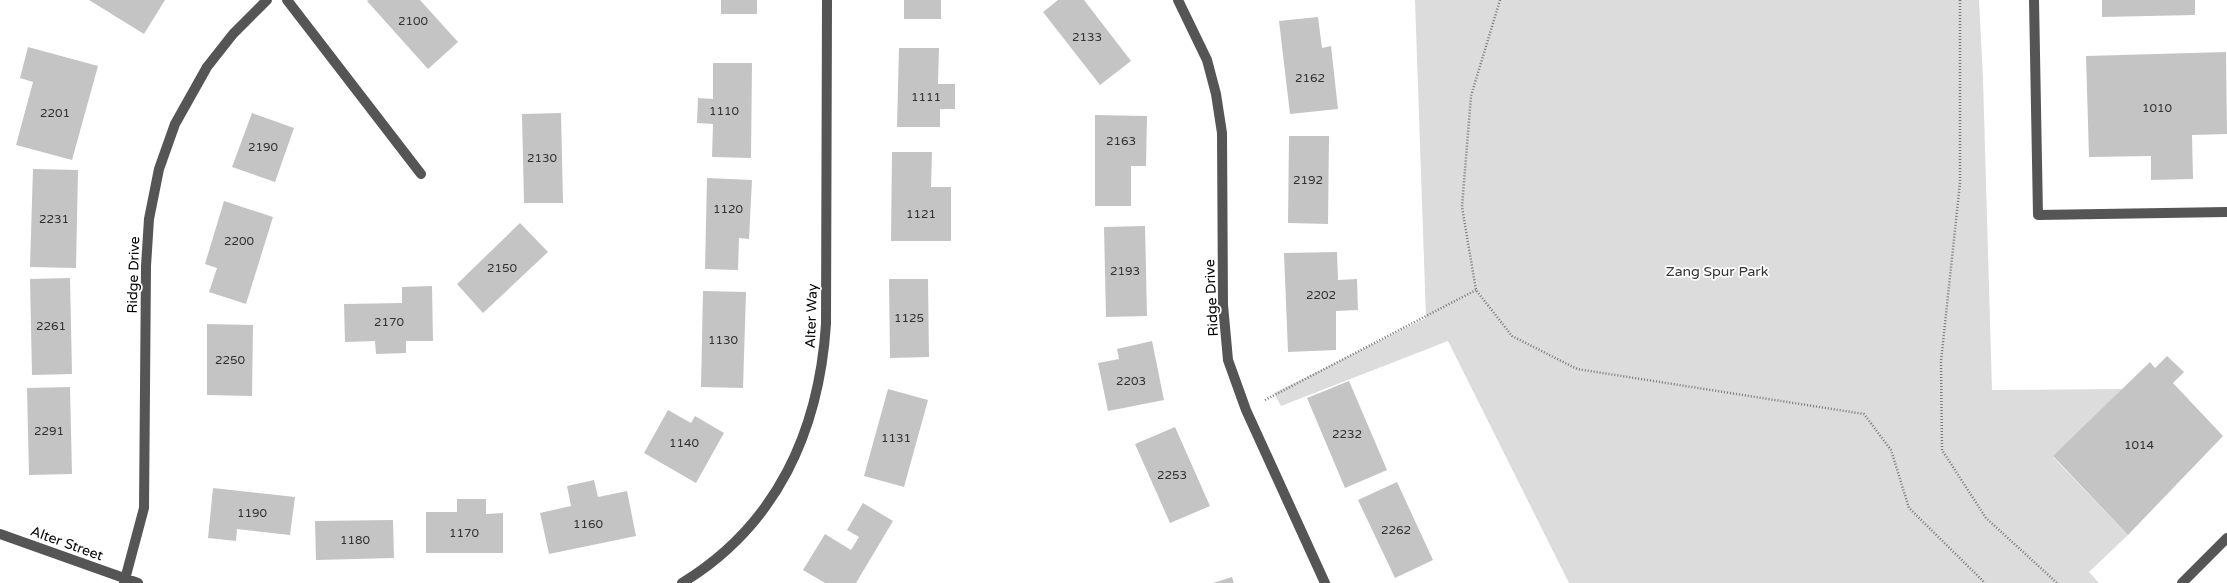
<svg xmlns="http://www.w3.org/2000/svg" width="2227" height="583" viewBox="0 0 2227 583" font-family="'Varela Round',sans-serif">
<rect width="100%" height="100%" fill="#fff"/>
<!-- green -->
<path fill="#dcdcdc" d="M1415 0H1979L1983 79 1992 390 2123 389 2053 457 2128 535 2089 572 2099 583H1569L1448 341 1281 406 1274 393 1426 318Z"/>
<!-- building -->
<path fill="#c4c4c4" d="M89 0H165L144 34Z
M369 0H420L458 42 428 69 367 1Z
M721 0H757V14H721Z
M904 0H941V19H904Z
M1058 0H1084L1131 61 1100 85 1043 12Z
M2102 0H2195V15L2102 17Z
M1318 17 1322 48 1331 46 1338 109 1290 114 1279 21Z
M28 47 98 66 72 160 16 145 33 82 20 78Z
M899 48H939L938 84H955V109H940V127H897Z
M2226 52 2227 134 2192 135 2193 179 2151 180V156L2089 157 2086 56Z
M713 63H752L751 158 712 157 713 124 697 123 698 98 713 99Z
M252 113 294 128 275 182 232 167Z
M561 113 563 203H524L522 114Z
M1095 115 1147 116 1146 166H1131V206H1095Z
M1289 136H1329L1328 224 1288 223Z
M892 152H932L931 187H951V241H891Z
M33 169 78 170 76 268 30 267Z
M707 178 752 180 749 239 739 238 738 270 705 269Z
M224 201 273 217 246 304 209 292 217 268 205 264Z
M520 223 548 252 483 313 457 284Z
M1145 226 1147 316 1106 317 1104 227Z
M1337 252 1338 280 1357 279 1358 310 1336 311V350L1288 352 1284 253Z
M70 278 72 374 32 375 30 279Z
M889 279H928L929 357 890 358Z
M432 286 433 341H406V353L376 354 375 341 345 342 344 304 402 303V287Z
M703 291 746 292 743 388 701 387Z
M207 324 253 325 252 396 207 395Z
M1152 341 1164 400 1108 411 1098 363 1119 359 1117 349Z
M2167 356 2184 372 2173 383 2223 436 2128 535 2053 456 2150 362 2155 368Z
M1349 381 1387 470 1345 488 1307 398Z
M70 387 72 474 29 475 27 388Z
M888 389 928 400 904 487 864 476Z
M668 410 691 423 695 416 724 433 696 483 644 453Z
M1175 427 1210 506 1170 523 1135 444Z
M594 480 598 497 627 491 636 536 549 554 540 513 571 506 567 486Z
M1397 482 1433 560 1395 578 1358 500Z
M213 488 295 497 290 535 237 529 236 541 208 538Z
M457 499H486V514L503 513V553H426V512H457Z
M863 503 893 521 856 583H825L803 570 825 534 851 550 859 537 847 530Z
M393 520 394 558 316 560 315 521Z
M1232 577 1234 583H1213Z"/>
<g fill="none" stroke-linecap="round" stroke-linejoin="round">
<!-- path -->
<path stroke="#777" stroke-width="2.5" stroke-dasharray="1 2" stroke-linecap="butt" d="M1500 0 1471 96 1462 207 1476 290 1512 336 1577 369 1864 414 1891 450 1909 508 1985 583
M1960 0V183L1941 361 1942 450 1986 518 2057 583
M1265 400 1476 290"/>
<!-- minor -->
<path stroke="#555" stroke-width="10" d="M287 0 421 174
M1178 0 1207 60 1216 94 1222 133 1223 305 1228 360 1246 410 1325 583
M2034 0 2038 215 2227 212
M0 534 138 583
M124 583 144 508 146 266 149 219 159 169 175 124 207 67 233 34 267 0
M682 583C777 525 819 431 826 324L827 0
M2182 583 2227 538"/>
</g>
<g text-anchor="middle" stroke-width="3.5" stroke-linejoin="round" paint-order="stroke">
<!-- number labels -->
<g font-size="12" fill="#313131">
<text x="413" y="25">2100</text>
<text x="1087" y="41">2133</text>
<text x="1310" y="82">2162</text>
<text x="926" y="101">1111</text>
<text x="2157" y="112">1010</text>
<text x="724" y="115">1110</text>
<text x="55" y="117">2201</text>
<text x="1121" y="145">2163</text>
<text x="263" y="151">2190</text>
<text x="542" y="162">2130</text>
<text x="1308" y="184">2192</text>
<text x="728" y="213">1120</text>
<text x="921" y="218">1121</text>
<text x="54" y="223">2231</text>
<text x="239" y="245">2200</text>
<text x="502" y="272">2150</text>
<text x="1125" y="275">2193</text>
<text x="1321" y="299">2202</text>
<text x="909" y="322">1125</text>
<text x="389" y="326">2170</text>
<text x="51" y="330">2261</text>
<text x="723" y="344">1130</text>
<text x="230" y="364">2250</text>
<text x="1131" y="385">2203</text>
<text x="49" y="435">2291</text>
<text x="1347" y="438">2232</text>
<text x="896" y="442">1131</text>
<text x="684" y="447">1140</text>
<text x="2139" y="449">1014</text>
<text x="1172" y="479">2253</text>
<text x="252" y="517">1190</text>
<text x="588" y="528">1160</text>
<text x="1396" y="534">2262</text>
<text x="464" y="537">1170</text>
<text x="355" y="544">1180</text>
</g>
<!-- park labels -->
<g font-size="14" fill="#333" stroke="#fff">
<text x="1717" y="276">Zang Spur Park</text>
</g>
<!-- street labels -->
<g font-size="14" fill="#000" stroke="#fff">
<text transform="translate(133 275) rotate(-88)" y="5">Ridge Drive</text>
<text transform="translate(1211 298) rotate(-93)" y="5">Ridge Drive</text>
<text transform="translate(811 316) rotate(-88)" y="5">Alter Way</text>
<text transform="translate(67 543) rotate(20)" y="5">Alter Street</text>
</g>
</g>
</svg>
